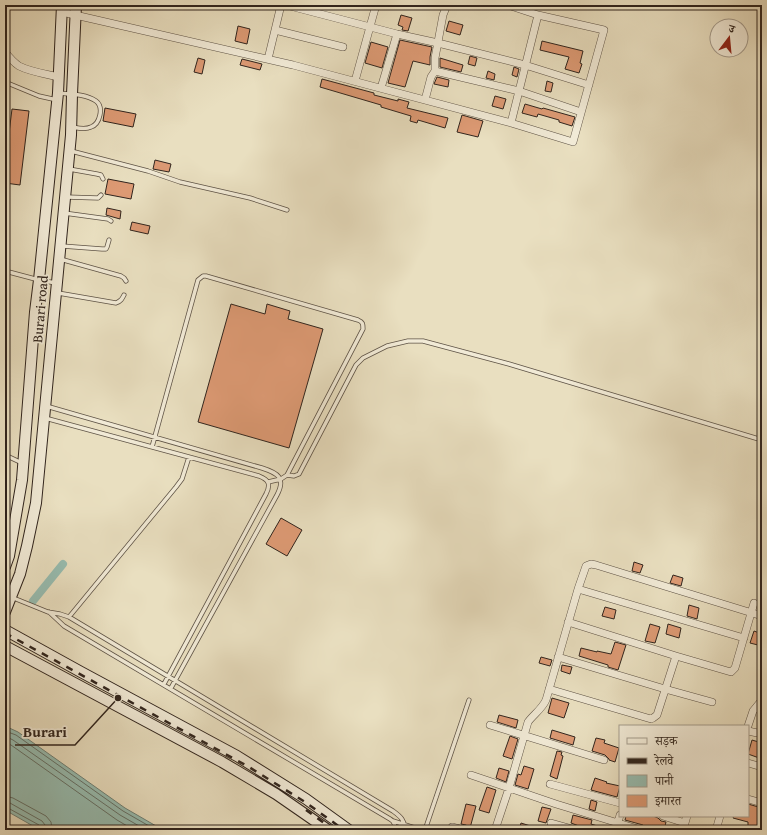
<svg xmlns="http://www.w3.org/2000/svg" width="767" height="835" viewBox="0 0 767 835" font-family="'Gentium Book Plus','Noto Serif Devanagari',serif">
<rect width="100%" height="100%" fill="#e9dfc0"/>
<filter id="stains"><feTurbulence type="fractalNoise" baseFrequency=".005" numOctaves="4"/><feColorMatrix values="0 0 0 0 .2 0 0 0 0 .09 0 0 0 0 .02 0 0 0 .5 -.17"/></filter>
<radialGradient id="worn" r=".72"><stop offset=".6" stop-color="#630" stop-opacity="0"/><stop offset="1" stop-color="#630" stop-opacity=".3"/></radialGradient>
<!-- water -->
<path fill="#97bdb1" stroke="#6e8076" d="M5 726 18 732 125 808 163 830H40L5 810Z"/>
<g fill="none" stroke-linecap="round" stroke-linejoin="round">
<!-- shore -->
<path stroke="#647067" stroke-width="1" d="M5 731 16 735 123 811 156 830
M5 736 13 740 120 815 146 830
M5 743 11 745 117 820 134 830
M5 796 13 798 46 816 51 822 52 830
M5 802 10 803 42 821 45 825 46 830
M5 807 8 808 39 825 41 827V830"/>
<!-- canal -->
<path stroke="#97bdb1" stroke-width="8" d="M33 601 63 564"/>
</g>
<!-- building -->
<path fill="#dd9a74" stroke="#30241d" d="M401 15 412 18 408 31 402 30 403 27 398 25Z
M449 21 463 25 460 35 446 31Z
M238 26 250 29 247 44 235 41Z
M400 40 432 47 430 57V65L413 61 405 87 388 83Z
M542 41 583 51 580 63 582 64 579 73 565 69 569 57 540 50Z
M371 42 388 47 382 68 365 63Z
M470 56 477 58 475 66 468 64Z
M198 58 205 60 202 74 194 72Z
M440 58 463 65 461 72 440 67Z
M242 59 262 64 260 70 240 65Z
M514 67 519 69 517 77 512 75Z
M488 71 495 74 494 80 486 78Z
M437 77 449 80 448 87 434 84Z
M322 79 374 93V95L398 101V99L409 102 407 108 448 118 445 128 418 120 417 123 410 121 411 116 381 107V105L320 87Z
M547 81 553 83 551 92 545 91Z
M495 96 506 99 503 109 492 106Z
M525 104 542 109 543 108 575 117 572 126 559 122V120L538 114 537 117 522 113Z
M105 108 136 114 133 127 103 121Z
M12 109 29 111 20 185 5 183V165Z
M462 115 483 121 478 137 457 132Z
M155 160 171 164 169 172 153 169Z
M108 179 134 184 131 199 105 194Z
M107 208 121 211 120 219 106 215Z
M132 222 150 226 148 234 130 230Z
M231 304 265 314 267 304 290 311 288 319 323 329 289 448 198 422Z
M281 518 302 530 287 556 266 544Z
M634 562 643 565 640 573 632 571Z
M673 575 683 578 681 586 670 583Z
M689 605 699 608 697 619 687 616Z
M605 607 616 610 614 619 602 616Z
M650 624 660 627 655 643 645 641Z
M668 624 681 628 679 638 666 634Z
M754 631 762 634V646L750 643Z
M615 642 626 645 618 670 608 667V665L579 656 581 648 597 652V651L611 654Z
M541 657 552 660 550 666 539 663Z
M562 665 572 667 570 674 561 671Z
M552 698 569 703 564 718 548 713Z
M499 715 518 720 516 728 497 722Z
M552 730 575 737 573 745 550 738Z
M510 736 518 739 512 759 503 756Z
M596 738 605 740 604 743 619 748 615 762 609 760V759L605 755 592 751Z
M752 740 762 743V759L748 754Z
M557 751 562 752 561 755 563 756 557 779 550 776Z
M524 766 534 769 528 789 515 785 518 774 521 775Z
M499 768 509 771 506 782 496 778Z
M595 778 607 782 606 783 620 786 617 797 591 790Z
M487 787 496 790 489 813 479 810Z
M591 800 597 802 595 811 589 809Z
M466 804 476 806 470 828 466 825 461 824Z
M748 804 762 808V816L758 830H748V822L733 818 734 816H748Z
M542 807 551 809 546 823 538 821Z
M573 815 592 820 591 824 604 828V830H581L579 826 571 823Z
M626 816H653L658 818 661 821 666 822 664 830H647L643 825 625 820Z
M521 823 540 829V830H519Z"/>
<g fill="none" stroke-linecap="round" stroke-linejoin="round">
<!-- service casing -->
<g stroke="#5e5346" stroke-width="5">
<path id="service" d="M5 82 39 96 57 100
M58 93C70 94 86 94 96 101 104 107 100 124 91 127 85 130 78 128 72 127
M71 151 148 171 180 182 250 198 287 210
M69 169 97 174 101 175 103 179
M66 197 98 198 101 195
M64 213 108 219 111 221
M62 246 102 249H106L107 247 109 240
M60 259 121 276 124 278 126 281
M5 271 39 280 56 283
M58 293 116 303C121 301 122 299 124 295
M46 406 262 468C278 473 286 478 277 495L171 688
M45 418 259 476C269 480 271 484 266 494L164 684
M152 447 198 280 203 276H206L358 320C363 322 363 324 363 329L287 475 281 479 268 482
M5 455 22 463
M287 475 294 476 299 474 356 365 363 358 387 346 408 341H423L509 364 762 440
M11 597 48 612 60 614 69 617 393 811C400 816 406 821 404 830
M49 612 64 626 390 819C395 822 395 825 394 830
M69 617 176 487 182 479 189 457
M393 821 421 830
M425 830 469 700"/>
</g>
<!-- minor casing -->
<g stroke="#5e5346" stroke-width="8">
<path id="minor" d="M286 5 397 34 438 43 525 65 589 85
M62 12 293 65 511 123 573 142 604 30 538 15 508 5
M275 30 343 47
M5 52C9 57 13 62 19 66 31 72 46 74 59 77
M268 59 281 5
M435 71 519 91 581 112
M355 81 376 5
M381 88 397 34
M425 100 431 77 435 71V58L443 15 447 5
M511 123 538 15
M568 622 676 656 731 672 735 668 754 603
M744 638 578 589 586 566 591 564 596 565 762 616
M558 657 665 689 712 702
M549 689 651 719 653 718 657 715 676 656
M490 725 604 760
M748 726 753 711 762 700
M748 731 762 734
M748 763 762 767
M471 775 556 804 641 830
M550 784 620 803
M748 799 762 803
M663 816 685 823
M551 823 576 830
M452 827 464 830
M495 830 509 788 528 722C533 715 542 709 546 700L578 589
M616 830 620 815
M683 830 687 816
M716 830 720 816"/>
</g>
<!-- secondary casing -->
<g stroke="#30241d" stroke-width="12">
<path id="secondary" d="M5 567 9 556 22 480 35 312 39 280 58 93 62 5
M5 612 20 574 27 546 36 503 71 135 72 94 76 5
M5 630 81 672 237 756 306 799 349 830
M5 646 222 762 276 794 328 830"/>
</g>
<!-- service -->
<use href="#service" stroke="#f1ead6" stroke-width="3.5"/>
<!-- minor -->
<use href="#minor" stroke="#f1ead6" stroke-width="7"/>
<!-- secondary -->
<use href="#secondary" stroke="#f1ead6" stroke-width="10"/>
<!-- rail -->
<path stroke="#30241d" stroke-width="2.5" stroke-dasharray="7 7" stroke-linecap="butt" d="M5 633 249 767 305 802 344 830
M306 810 334 830"/>
</g>
<g text-anchor="middle" stroke-width="3.5" stroke-linejoin="round" paint-order="stroke">
<!-- street labels -->
<g font-size="14" fill="#30241d" stroke="#f1ead6">
<text transform="translate(40 309) rotate(-85)" y="5">Burari road</text>
</g>
</g>
<!-- callouts -->
<path fill="none" stroke="#30241d" stroke-width="1.5" d="M118 698L75 745H15"/>
<circle fill="#30241d" stroke="#f1ead6" stroke-width="1.5" cx="118" cy="698" r="4"/>
<g font-size="15" text-anchor="middle" font-weight="bold" fill="#30241d" stroke="#f1ead6" stroke-width="3.5" stroke-linejoin="round" paint-order="stroke">
<text x="45" y="737">Burari</text>
</g>
<!-- margin -->
<rect width="767" height="835" fill="none" stroke="#e9dfc0" stroke-width="20"/>
<rect x="6" y="6" width="755" height="823" fill="none" stroke="#30241d" stroke-width="2"/>
<rect x="10" y="10" width="747" height="815" fill="none" stroke="#30241d"/>
<!-- legend -->
<rect x="619" y="725" width="130" height="92" fill="#f1ead6" stroke="#a49b8c"/>
<rect x="627" y="738" width="20" height="6" fill="#f1ead6" stroke="#a49b8c"/>
<text x="655" y="745" font-size="12" fill="#30241d">सड़क</text>
<rect x="627" y="758" width="20" height="6" fill="#30241d" stroke="#a49b8c"/>
<text x="655" y="765" font-size="12" fill="#30241d">रेलवे</text>
<rect x="627" y="775" width="20" height="12" fill="#97bdb1" stroke="#a49b8c"/>
<text x="655" y="785" font-size="12" fill="#30241d">पानी</text>
<rect x="627" y="795" width="20" height="12" fill="#dd9a74" stroke="#a49b8c"/>
<text x="655" y="805" font-size="12" fill="#30241d">इमारत</text>
<!-- north arrow -->
<g transform="translate(729 38) rotate(16)"><circle r="19" fill="#f1ead6" stroke="#a49b8c"/>
<path d="M0-3L7 15L0 10L-7 15Z" fill="#8f2418"/>
<text y="-6" font-size="11" font-weight="bold" text-anchor="middle" fill="#30241d">उ</text>
</g>
<rect width="100%" height="100%" filter="url(#stains)"/>
<rect width="100%" height="100%" fill="url(#worn)"/>
</svg>
